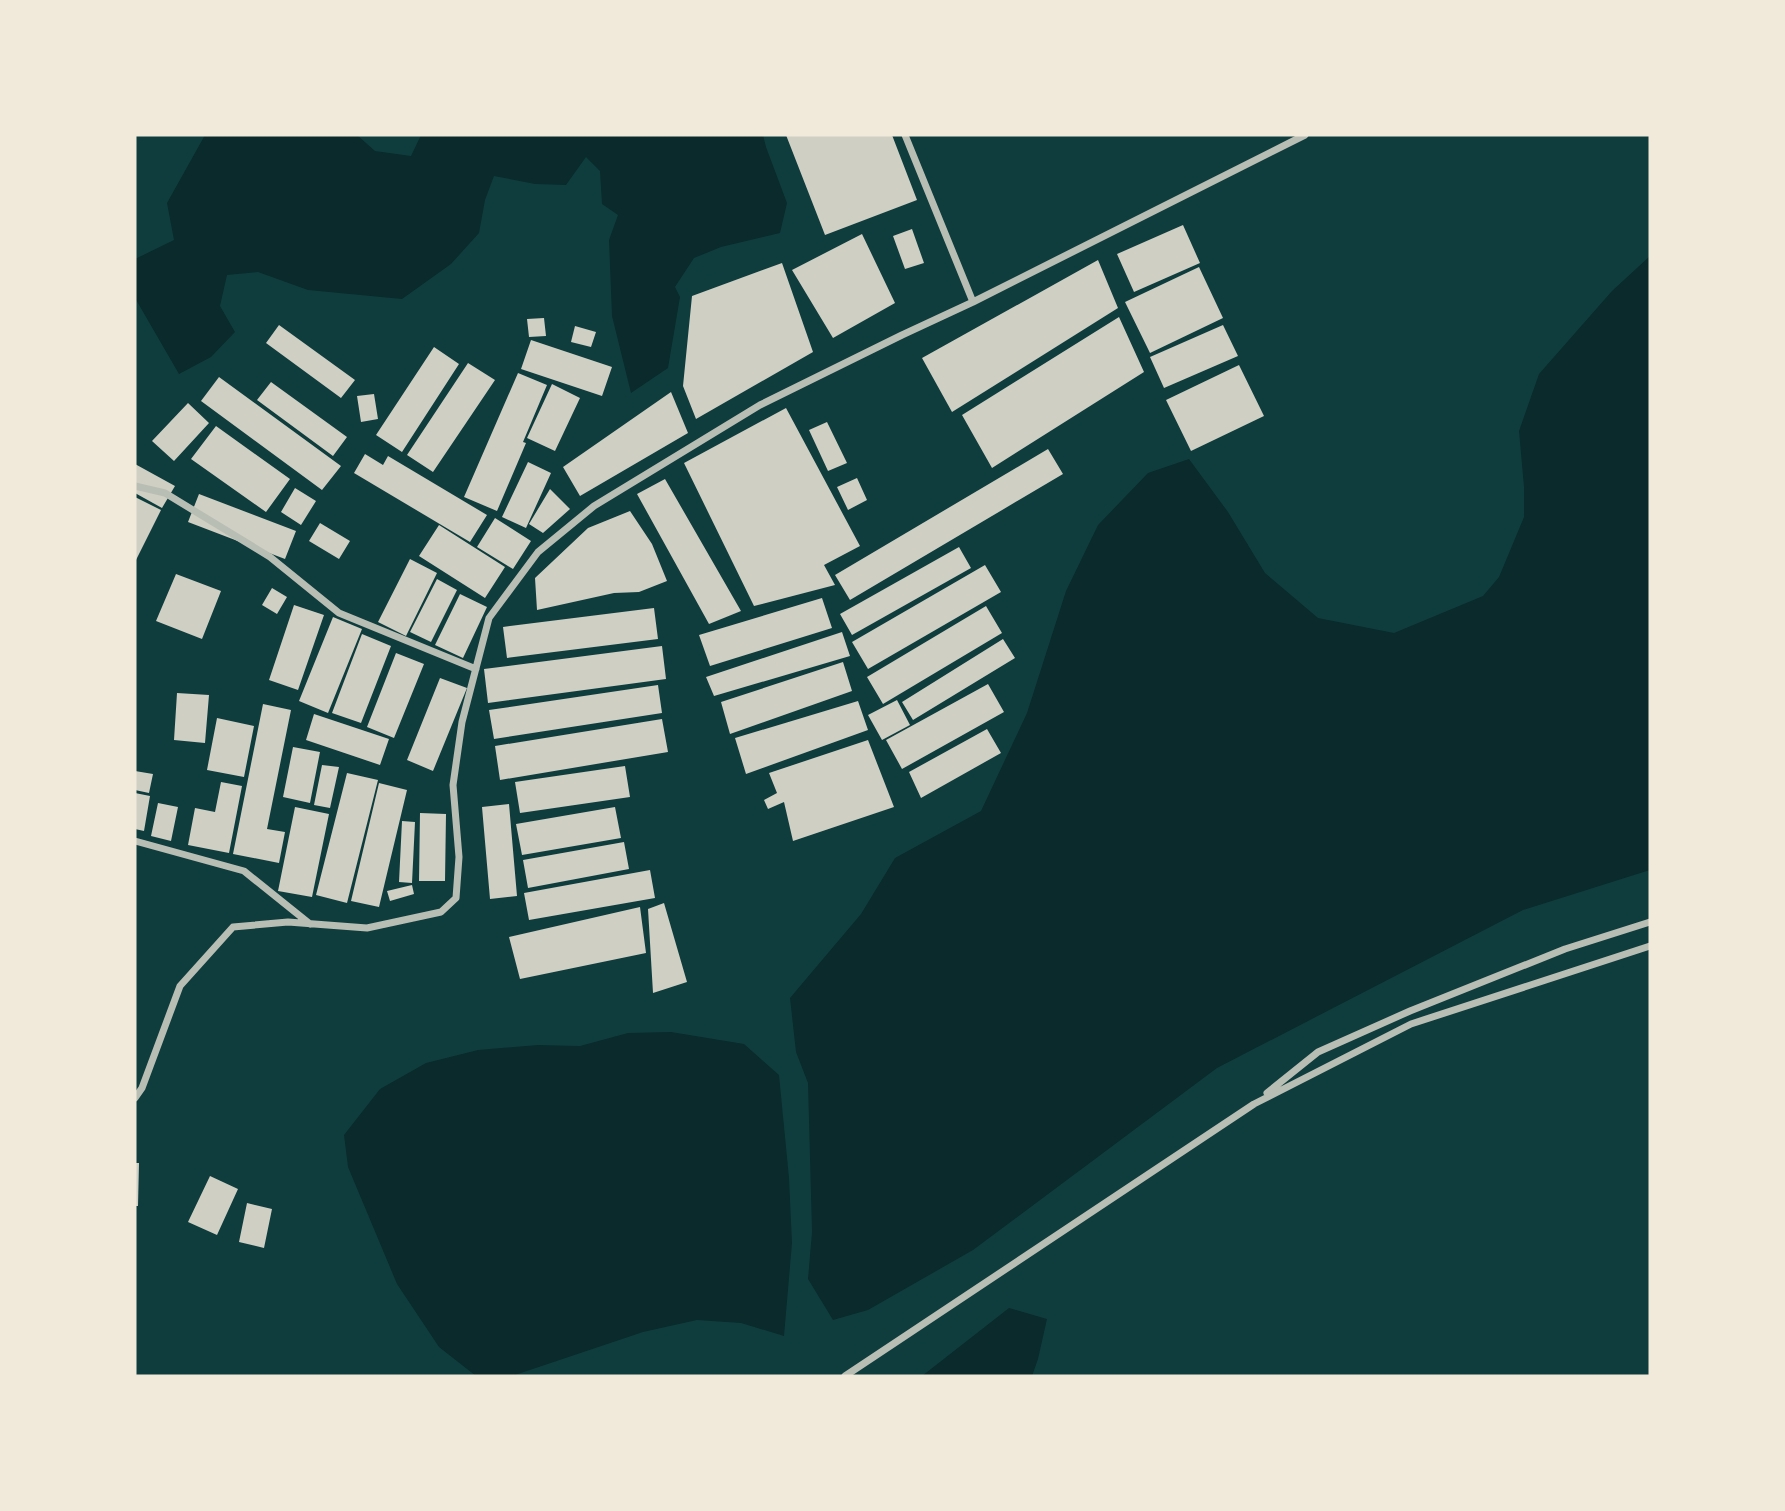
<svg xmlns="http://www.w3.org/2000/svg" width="1785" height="1511" viewBox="0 0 1785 1511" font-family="'Space Grotesk',sans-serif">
<rect width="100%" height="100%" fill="#0f3d3e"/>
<!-- water -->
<path fill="#0a2a2b" d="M205 135H357L375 151 411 156 421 135H763L766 147 787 203 780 233 721 247 694 258 675 287 680 297 668 368 631 393 612 316 609 240 618 215 602 204 600 171 586 157 566 185 535 184 494 176 485 200 479 233 451 264 402 299 308 290 258 272 227 275 220 306 235 332 211 357 179 374 135 298V259L174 240 167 203Z
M1650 256V870L1523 910 1217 1068 973 1250 868 1310 833 1320 808 1279 812 1232 808 1083 796 1052 790 998 861 914 895 858 981 811 1027 713 1066 591 1098 525 1148 473 1189 459 1228 512 1265 573 1318 618 1394 633 1483 596 1499 577 1524 517V487L1519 431 1539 374 1612 291Z
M671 1032 744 1044 779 1075 789 1178 792 1243 784 1336 741 1323 697 1320 643 1332 515 1375 476 1376 439 1347 397 1284 348 1167 344 1135 380 1089 426 1063 478 1050 538 1045 580 1046 628 1033Z
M1009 1308 1047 1319 1038 1359 1032 1376H922Z"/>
<!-- building -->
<path fill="#cfcfc3" d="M786 135H892L917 200 825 235Z
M1183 225 1200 263 1134 292 1117 254Z
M912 229 924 263 905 269 893 236Z
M862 234 895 303 833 338 792 270Z
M1098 260 1118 308 952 412 922 358Z
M782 263 813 352 696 419 683 386 692 296Z
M1199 267 1223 318 1150 353 1125 302Z
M1119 317 1144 372 992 468 962 415Z
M544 318 546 336 529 337 527 319Z
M279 325 355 380 341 398 266 343Z
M1223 325 1238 356 1164 388 1150 357Z
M575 326 596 332 591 347 571 342Z
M531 340 612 367 602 396 521 369Z
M434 347 459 364 402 452 376 435Z
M468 363 495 380 433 472 407 455Z
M1239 365 1264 416 1191 451 1166 400Z
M518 373 547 385 523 442 526 443 497 511 464 497Z
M219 377 341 466 322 490 201 401Z
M271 382 347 437 333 456 257 400Z
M552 384 580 398 555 451 527 438Z
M671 392 688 433 580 496 563 467Z
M374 394 378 419 361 422 357 396Z
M188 403 209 423 174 461 152 441Z
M786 408 860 546 824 565 835 585 754 606 684 463Z
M827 422 847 463 828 471 809 430Z
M216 426 290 479 266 512 191 459Z
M1048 449 1063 474 850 600 835 575Z
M365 454 383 465 388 456 487 515 470 542 354 473Z
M528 462 551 473 526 528 502 517Z
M135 464 175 486 162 508 135 493Z
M857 478 867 500 848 510 837 487Z
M665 479 741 611 709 624 637 494Z
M295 488 316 501 301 525 281 512Z
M550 489 570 509 543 533 529 524Z
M199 494 296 531 285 559 188 522Z
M135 497 161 510 135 562Z
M630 511 652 544 667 581 639 592 614 593 537 610 535 578 588 528Z
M495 518 531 541 513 569 477 547Z
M320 523 350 541 339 559 309 541Z
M439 525 505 567 485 598 419 556Z
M959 547 971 568 852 635 840 614Z
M410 559 437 573 406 636 378 622Z
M985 565 1001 592 868 669 852 642Z
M176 574 221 591 202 639 156 621Z
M437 579 457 590 431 642 410 632Z
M272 588 287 597 277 614 262 605Z
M460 594 487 607 463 658 435 645Z
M822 598 832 628 710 666 699 635Z
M294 605 324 615 298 690 269 680Z
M986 606 1002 633 883 704 867 677Z
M654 608 658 639 507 658 503 627Z
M333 617 362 629 328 713 299 701Z
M842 632 850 656 714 696 706 677Z
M362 634 391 646 361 723 332 713Z
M1003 639 1015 658 913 720 902 702Z
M662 646 666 679 488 703 484 669Z
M396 653 424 664 394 738 367 727Z
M843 662 852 691 730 734 721 702Z
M440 678 467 688 433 771 407 760Z
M988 684 1004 712 902 769 886 740Z
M658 685 662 713 494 739 489 710Z
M177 693 209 695 205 743 174 740Z
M897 700 910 725 882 740 868 715Z
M858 701 868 730 746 774 735 738Z
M263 704 291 710 267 829 285 832 279 863 233 854Z
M314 714 389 739 380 765 306 740Z
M217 718 254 726 244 777 207 770Z
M662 719 668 752 500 780 495 746Z
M987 729 1001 753 921 798 909 772Z
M868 740 894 807 793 841 784 802 768 809 764 800 777 793 769 773Z
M293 747 320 752 310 803 283 797Z
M322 765 339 767 330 808 314 805Z
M625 766 630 797 520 813 515 782Z
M135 771 153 774 149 793 135 790Z
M347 773 378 780 347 903 316 895Z
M221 782 242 786 229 853 188 845 195 808 215 812Z
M379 783 407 790 379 907 351 901Z
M135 793 150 796 144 831 135 829Z
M158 803 178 807 171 841 151 836Z
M509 804 517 896 490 899 482 807Z
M295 807 329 814 312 897 278 891Z
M615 807 621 838 522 855 516 824Z
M420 813 446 814 445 881H419Z
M402 821 415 822 412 883 399 882Z
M624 842 629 869 528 888 523 860Z
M650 870 655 898 529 920 524 893Z
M412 885 414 894 390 901 387 891Z
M664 903 687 982 653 993 648 909Z
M640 907 646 953 520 979 509 937Z
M135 1163H139L138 1206H135Z
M210 1176 238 1189 217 1235 188 1222Z
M247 1203 272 1209 264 1248 239 1242Z"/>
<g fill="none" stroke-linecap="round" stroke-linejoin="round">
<!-- minor -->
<path stroke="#b8beb3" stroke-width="7" d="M905 135 973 302
M135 486 165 493 270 557 339 613 476 669
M135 841 244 871 310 924
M1267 1093 1318 1052 1410 1011 1565 949 1650 922
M135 1098 142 1088 180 986 233 927 288 922 367 928 441 912 456 898 459 857 453 785 462 722 489 618 538 552 594 506 760 405 902 335 973 302 1305 135
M845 1376 1254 1104 1411 1024 1650 946"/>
</g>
<!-- border -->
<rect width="1785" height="1511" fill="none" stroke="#f1e9da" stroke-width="273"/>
</svg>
